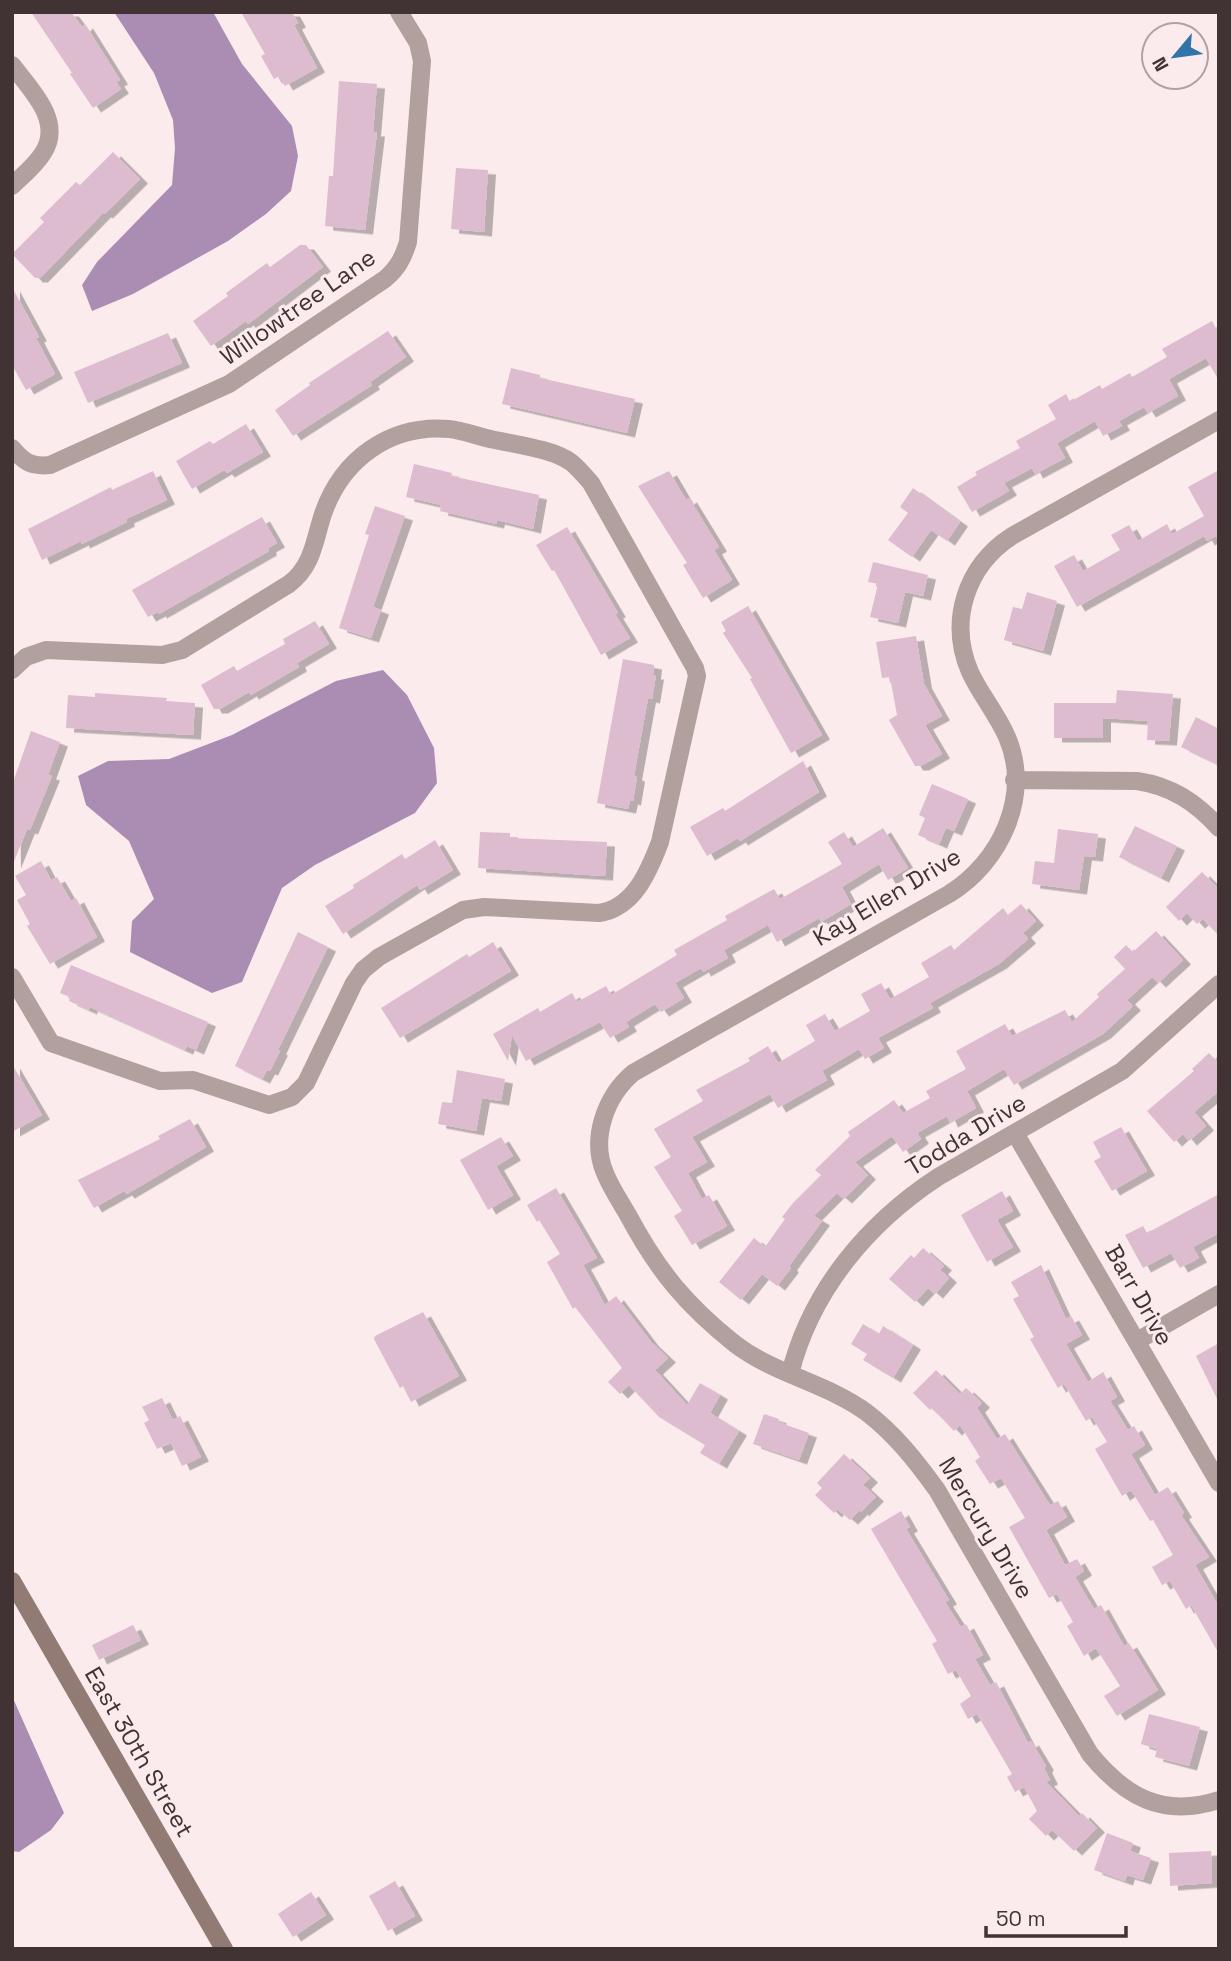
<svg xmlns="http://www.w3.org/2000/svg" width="1231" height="1961" viewBox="0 0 1231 1961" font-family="'Space Grotesk',sans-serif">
<defs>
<filter id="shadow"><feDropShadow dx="8" dy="4.5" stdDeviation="0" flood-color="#0004"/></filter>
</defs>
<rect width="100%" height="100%" fill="#fbebed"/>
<!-- water -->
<path fill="#ab8db3" d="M114 12H213L242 64 292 126 298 156 291 191 266 214 228 241 133 294 92 311 82 285 97 262 172 185 175 148 173 120 154 73Z
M383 670 407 695 434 748 437 783 415 813 315 865 282 888 242 982 212 993 130 952 132 921 154 899 129 841 86 805 78 776 108 761 169 759 232 735 336 681Z
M12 1696 64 1813 51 1830 19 1852 12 1851Z"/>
<!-- building -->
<path fill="#ddbccf" filter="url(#shadow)" d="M31 12H71L82 27 85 24 120 80 116 82 121 89 93 108 70 74 72 73Z
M241 12H292L298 23 294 25 317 68 285 86 279 76 274 79 261 56 265 54Z
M339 81 377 84 373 132H377L365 230 325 226 329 176H333Z
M113 152 140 179 105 214 103 213 40 278H35L12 254 44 222 40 218 76 182 80 185Z
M456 168 488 170 484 232 451 229Z
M300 245H306L323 267 248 324 246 321 211 346 193 321 228 296 226 293 267 263 270 267Z
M12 287 39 337 36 338 55 374 26 390 12 365Z
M1212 321 1219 334V381L1206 358 1169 379 1178 396 1148 413 1144 407 1119 421 1122 426 1103 436 1095 421 1057 443 1065 458 1035 474 1032 468 1004 483 1009 491 972 512 957 487 977 475 975 472 1020 448 1016 441 1056 419 1048 405 1066 394 1070 402 1100 385 1102 389 1130 373 1132 377 1167 357 1162 349Z
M388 331 406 357 370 382 372 385 293 436 275 410 310 385 309 383Z
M168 333 182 363 88 403 74 372Z
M511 368 540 375V378L635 399 627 433 502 404Z
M246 424 263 452 227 473 224 470 192 489 176 461 210 441 213 444Z
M414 464 452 473 451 476 539 495 533 529 497 520 496 524 440 511 441 505 406 497Z
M1219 470V541L1216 536 1207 541 1204 536 1077 607 1054 566 1074 555 1083 571 1120 550 1111 535 1129 525 1138 541 1167 524 1172 534 1204 516 1188 487Z
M153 471 167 500 126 519 127 522 82 544 81 541 42 560 28 529 111 487 112 490Z
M669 471 686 500 689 498 719 547 714 550 732 580 703 598 683 565 687 563 638 486Z
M913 488 960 522 947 541 931 530 912 557 888 540 908 513 900 507Z
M375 506 405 516 373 607 381 610 371 638 339 628 369 535 365 534Z
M262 517 277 543 268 548 269 551 159 614 158 612 148 617 132 590Z
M567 527 618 613 615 614 630 638 601 655 554 570 552 571 536 545Z
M873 562 928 575 923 596 905 592 898 623 870 617 878 584 868 582Z
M1027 592 1057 601 1043 651 1004 640 1013 607 1022 609Z
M748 606 822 735 791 753 750 679 752 678 723 633 726 631 721 622Z
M315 621 329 644 297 663 299 667 251 695 249 692 220 709H214L201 685 234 666 237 671 285 644 283 639Z
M916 636 924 684 942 716 925 725 942 754 921 766H915L889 720 897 715 890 677 882 678 876 642Z
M623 659 654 665 653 675H656L652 699 648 698 634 776 637 777 633 801 630 800 628 809 597 803Z
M1117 690 1173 694 1169 741 1147 740 1148 721 1103 718V738H1054V703H1116Z
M95 693 167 698 166 701 195 703 193 735 66 728 68 695 95 697Z
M1196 717 1219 729V765L1181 747Z
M31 731 60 742 48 775 52 776 30 830 27 829 13 864 12 785Z
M803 761 819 792 740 841 738 838 707 856 690 827 723 808 725 811Z
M932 784 968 799 954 831 946 828 939 844 918 835 925 818 919 815Z
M1135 826 1177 846 1161 878 1119 857Z
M883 828 908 868 888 880 879 864 842 887 851 904 821 922 819 918 777 942 768 925 724 950 728 958 703 972 701 968 675 983 684 998 661 1012 655 1004 626 1022 629 1027 610 1038 600 1022 526 1061 512 1035 508 1061 493 1034 538 1008 540 1012 572 993 577 1002 606 986 611 995 677 955 674 950 727 920 725 916 774 889 780 899 842 864 828 842 844 832 853 847Z
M1058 829 1098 834 1095 857 1084 856 1079 890 1032 884 1035 861 1054 863Z
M480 832 510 833V838L607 842 605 876 478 868Z
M435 840 453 870 420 890 417 885 343 934 325 906 354 888 353 885 402 854 405 859Z
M41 861 51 880 57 877 71 901 76 898 97 937 50 964 27 926 30 924 17 900 26 895 15 876Z
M1202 872 1219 889V936L1203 919 1197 924 1187 913 1179 921 1166 907Z
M1021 904 1036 921 1023 933 1028 939 999 964 930 1003 933 1008 878 1038 884 1048 865 1059 859 1049 822 1071 827 1080 778 1108 770 1094 692 1137 707 1162 688 1173 702 1199 709 1195 727 1226 692 1245 674 1216 682 1211 654 1167 671 1157 654 1129 703 1101 696 1090 750 1061 748 1058 768 1046 778 1063 815 1041 806 1025 825 1014 835 1031 870 1011 861 994 881 983 890 999 929 977 921 963 951 945 954 950 1003 908 1008 915Z
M1156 931 1183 960 1158 983 1152 977 1127 1000 1133 1006 1103 1034 1014 1085 1004 1069 967 1091 976 1108 950 1123 947 1116 917 1133 921 1139 903 1152 892 1136 855 1162 868 1175 844 1199 837 1193 814 1216 822 1221 789 1266 791 1268 777 1286 762 1274 741 1300 719 1282 754 1238 765 1247 785 1219 782 1217 793 1203 821 1175 815 1170 850 1136 848 1132 894 1100 903 1113 930 1098 926 1091 966 1069 956 1051 1005 1024 1012 1036 1065 1010 1072 1022 1099 997 1097 994 1125 969 1114 957 1126 945 1133 952Z
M298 932 328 947 278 1050 280 1051 270 1071 267 1070 262 1079 235 1066Z
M493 942 511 971 400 1038 381 1008 467 954 469 957Z
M71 965 208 1022 196 1050 187 1046 185 1050 90 1007 89 1010 69 1001 70 997 60 993Z
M1209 1053 1219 1063V1091L1194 1112 1206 1126 1189 1141 1183 1134 1174 1142 1147 1111 1194 1071 1192 1069Z
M12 1064 42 1115 12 1132Z
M457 1070 505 1079 501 1101 482 1098 476 1131 438 1124 442 1102 452 1103Z
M190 1119 206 1147 127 1194 124 1191 94 1208 78 1180 160 1139 158 1136Z
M1121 1127 1147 1171 1112 1191 1094 1161 1101 1157 1093 1142Z
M501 1137 513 1156 496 1166 513 1195 488 1210 460 1160Z
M556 1188 597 1258 583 1265 605 1305 616 1296 651 1342 668 1358 655 1370 687 1405 700 1383 720 1395 710 1413 739 1431 719 1464 700 1453 705 1445 659 1417 629 1385 620 1394 608 1382 622 1368 575 1307 573 1309 547 1262 560 1254 539 1220 537 1222 527 1205Z
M1002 1191 1013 1211 997 1220 1013 1247 987 1262 961 1215Z
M1219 1194V1233L1193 1247 1199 1258 1180 1268 1171 1253 1143 1268 1125 1235 1143 1226 1147 1233Z
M923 1248 944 1266 940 1270 949 1278 935 1294 928 1288 915 1302 889 1279 911 1255 914 1258Z
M1041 1265 1066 1319 1071 1316 1082 1335 1066 1344 1088 1382 1103 1372 1117 1397 1110 1401 1128 1430 1134 1426 1145 1445 1131 1454 1155 1495 1168 1487 1184 1513 1181 1515 1209 1557 1195 1565 1219 1607V1654L1191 1605 1186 1609 1170 1581 1162 1585 1152 1567 1173 1555 1153 1520 1150 1521 1131 1490 1122 1496 1095 1449 1107 1442 1092 1417 1086 1421 1064 1384 1058 1388 1030 1339 1034 1337 1013 1299 1019 1296 1011 1282Z
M423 1312 459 1376 411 1402 403 1386 400 1388 374 1339 375 1336Z
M863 1324 879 1334 883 1326 913 1345 893 1378 863 1360 867 1354 851 1344Z
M1219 1343V1403L1196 1356Z
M936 1370 960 1394 966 1388 982 1403 977 1408 997 1439 1005 1434 1050 1505 1058 1501 1067 1517 1046 1530 1065 1565 1077 1559 1084 1571 1075 1577 1094 1609 1101 1605 1124 1646 1129 1643 1158 1690 1117 1716 1104 1696 1120 1686 1096 1648 1084 1656 1067 1626 1073 1622 1057 1594 1049 1598 1009 1527 1025 1518 1001 1478 990 1484 975 1461 980 1457 960 1425 954 1431 932 1408 930 1410 913 1393Z
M162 1398 173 1420 180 1416 201 1457 182 1466 171 1443 157 1449 144 1423 149 1420 142 1407Z
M764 1414 779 1419 778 1422 809 1433 799 1460 753 1444Z
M844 1454 870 1478 863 1485 876 1497 861 1512 860 1510 850 1520 837 1509 834 1513 815 1495 822 1488 817 1483Z
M901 1511 910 1527 906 1529 949 1600 945 1602 961 1627 966 1624 983 1655 975 1659 990 1685 996 1682 1028 1743 1031 1741 1046 1766 1044 1768 1050 1780 1046 1782 1079 1816 1082 1813 1097 1828 1074 1851 1052 1830 1046 1836 1029 1819 1037 1811 1024 1787 1015 1792 1007 1777 1012 1774 977 1714 968 1719 960 1704 971 1696 956 1670 948 1674 932 1644 937 1641 871 1529Z
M133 1625 141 1640 99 1660 92 1645Z
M1149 1714 1200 1727 1189 1766 1155 1757 1157 1749 1141 1744Z
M1107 1833 1133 1843 1130 1851 1151 1858 1143 1880 1127 1875 1125 1881 1094 1870Z
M1211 1851 1212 1883 1170 1886 1169 1853Z
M395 1881 415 1916 388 1931 369 1896Z
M311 1892 326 1915 293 1937 278 1914Z"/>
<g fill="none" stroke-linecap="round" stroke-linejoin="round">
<!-- street -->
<path stroke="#b1a09d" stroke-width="18" d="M12 65C30 89 64 121 43 153 35 166 22 176 12 186
M1219 420 1012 536C966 566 948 621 970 672 980 694 997 714 1007 737 1032 795 1001 862 949 894L633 1073C606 1096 590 1138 605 1173 611 1188 620 1201 628 1215 658 1271 686 1305 735 1344 774 1374 826 1383 866 1412 895 1434 916 1461 937 1490L1090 1754C1125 1797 1163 1818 1219 1800
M12 448C24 462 31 467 50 465L229 384 385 279C398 268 403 258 408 242L422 61 418 43 399 12
M12 670 26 657 46 650 162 655 182 650 289 584C313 566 314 541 323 514 342 459 390 424 449 429 461 430 474 435 486 438 510 444 553 448 572 463 579 469 585 476 591 483L695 668 697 676 660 842C649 871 634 908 599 913L484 907 463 910 379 957 363 970 354 983 306 1083 292 1097 269 1105 193 1080 160 1081 51 1043 12 977
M1014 780 1137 781C1171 786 1196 802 1219 828
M1015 1133 1219 1483
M1137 1341 1219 1294
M790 1374C811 1290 868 1223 938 1177L1122 1071 1219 984"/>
<!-- secondary -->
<path stroke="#927a75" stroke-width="18" d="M12 1581 224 1949"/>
</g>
<g text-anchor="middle" stroke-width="6" stroke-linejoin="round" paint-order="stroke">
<!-- street labels -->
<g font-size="24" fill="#413234" stroke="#fbebed">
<text transform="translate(298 307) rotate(-35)" y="8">Willowtree Lane</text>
<text transform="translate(887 897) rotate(-31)" y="8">Kay Ellen Drive</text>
<text transform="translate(966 1135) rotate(-31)" y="8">Todda Drive</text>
<text transform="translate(1139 1295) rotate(60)" y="8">Barr Drive</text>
<text transform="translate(986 1528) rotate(59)" y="8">Mercury Drive</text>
<text transform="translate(139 1752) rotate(60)" y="8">East 30th Street</text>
</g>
</g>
<!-- border -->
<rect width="1231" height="1961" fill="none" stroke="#413234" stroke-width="28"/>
<!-- north arrow -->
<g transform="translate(1175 56) rotate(241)"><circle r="33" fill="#fbebed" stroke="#b1a1a3" stroke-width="2"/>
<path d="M0-5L12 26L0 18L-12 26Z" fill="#3074a9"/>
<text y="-10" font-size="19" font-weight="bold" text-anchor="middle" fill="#413234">N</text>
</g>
<!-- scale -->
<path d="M986 1926v10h140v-10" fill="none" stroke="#413234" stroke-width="3.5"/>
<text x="996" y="1926" font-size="21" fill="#413234" stroke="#fbebed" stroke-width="5" paint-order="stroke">50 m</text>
</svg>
